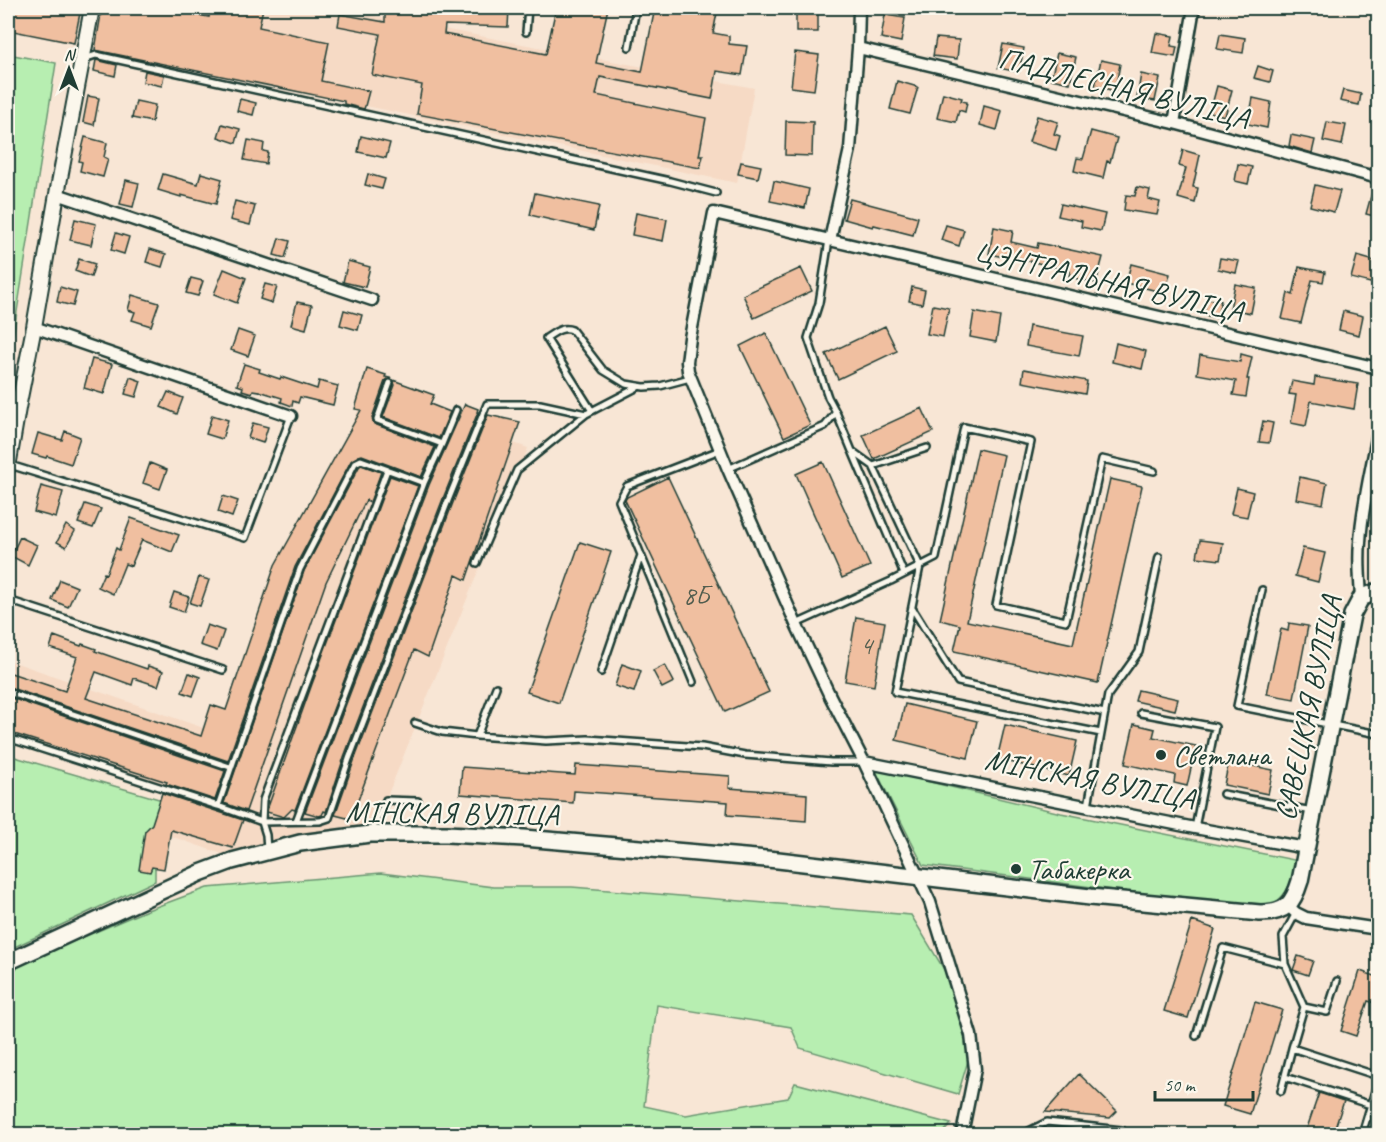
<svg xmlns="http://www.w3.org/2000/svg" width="1386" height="1142" viewBox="0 0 1386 1142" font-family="Caveat,sans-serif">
<rect width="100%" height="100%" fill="#f8e6d5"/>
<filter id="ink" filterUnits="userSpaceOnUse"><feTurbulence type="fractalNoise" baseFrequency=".0167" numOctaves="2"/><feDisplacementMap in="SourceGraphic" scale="12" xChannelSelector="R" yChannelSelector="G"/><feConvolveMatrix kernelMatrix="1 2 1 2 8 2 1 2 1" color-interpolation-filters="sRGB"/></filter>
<g filter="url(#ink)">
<!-- built -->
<path fill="#f6dac5" d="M103 8H333L754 88 737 183 96 50Z
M366 393 528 448 376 824 225 855 162 833 167 786 8 729V660L215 732Z"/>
<!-- green -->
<path fill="#b7eeb1" stroke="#6b9672" stroke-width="1.5" d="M8 54 56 63 8 369Z
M8 755 176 804 155 859V881L8 950Z
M875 769 1061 813 1299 861C1293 874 1289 893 1277 901 1271 907 1261 907 1253 908L923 865Z
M381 873 494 887H572L911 915 948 976 970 1054 958 1094 800 1048 791 1027 657 1005 644 1106 686 1115 788 1098 795 1083 951 1124 942 1134H8V969L145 911 207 888Z"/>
<!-- building -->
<path fill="#f0bfa0" stroke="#1f3d34" stroke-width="1.5" d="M8 8H53L80 13 74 43 8 30Z
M102 8H161L209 17 210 8H263L259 27 329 42 321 81 369 91 365 106 364 109 344 104V101L95 50Z
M385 8H509L508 27 445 25 444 34 546 54 556 8H608L596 63 642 72 655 8H718L713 33 729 36V44L747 46 742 75 717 71 712 99 600 77 596 95 706 118 699 156H703L700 168 417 114 422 85 372 75 380 34 338 26 340 14 385 22Z
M796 12H818V32H796Z
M885 15 905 18 901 42 881 38Z
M1156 33 1173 36 1171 46 1177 47 1175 57 1152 53Z
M1220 34 1245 38 1243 53 1217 49Z
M936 38 959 40 957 59 933 56Z
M1003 44 1024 48 1019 72 998 68Z
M795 52 819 55 814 90 791 87Z
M1057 53 1076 57 1070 83 1051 79Z
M96 60 117 65 115 76 94 71Z
M1101 60 1120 64 1115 91 1095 86Z
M1258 66 1273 71 1270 82 1254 78Z
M145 71 164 75 162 86 143 82Z
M1141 74 1160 78 1155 101 1137 98Z
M897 81 918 87 910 114 890 109Z
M1217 86 1232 90 1225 116 1210 112Z
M1343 90 1361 94 1359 105 1340 101Z
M943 93 962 98 961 101 967 102 965 112 959 110 956 122 937 118Z
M88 96 99 98 94 125 83 122Z
M1253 98 1271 102 1267 128 1248 124Z
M240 99 256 103 253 115 237 111Z
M136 101 155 105 152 122 132 118Z
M984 106 1002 111 997 130 980 125Z
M1037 116 1058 122 1054 134 1060 136 1056 150 1029 142Z
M786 121 813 122 812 156 785 155Z
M1327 122 1346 125 1342 145 1323 141Z
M222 124 240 129 236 143 218 137Z
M1091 131 1117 138 1110 162 1107 161 1103 178 1074 171 1077 158 1083 159Z
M1291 135 1315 140 1312 153 1289 146Z
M361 136 390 143 386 158 358 152Z
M85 137 107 143 104 157 108 159 103 177 80 171 82 162 79 161Z
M248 140 264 143 263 151 268 152 266 164 244 160Z
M1183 150 1200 155 1193 187 1198 188 1195 203 1178 198 1186 168 1179 166Z
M741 162 761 166 758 178 738 174Z
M1238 164 1252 167 1248 184 1235 181Z
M201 173 222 179 216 204 181 195V197L158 190 163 174 198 184Z
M368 174 385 179 382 189 365 185Z
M126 180 139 183 133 207 120 204Z
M774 181 809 189 805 208 770 201Z
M1315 185 1340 191 1334 212 1310 206Z
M1374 185H1378V217L1366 214Z
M1137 187 1150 190 1148 199 1160 202 1157 215 1124 210 1126 195 1135 196Z
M535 193 599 206 594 230 530 215Z
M850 199 918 217 913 235 874 225 873 227 844 219Z
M235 201 255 206 250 225 230 220Z
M1061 204 1105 214 1101 231 1081 227 1082 221 1058 216Z
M636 213 667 219 663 241 632 235Z
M75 219 96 224 91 245 70 240Z
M946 225 964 230 959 246 941 240Z
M994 227 1013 231 1011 242 1037 248 1038 243 1103 257 1096 283 1069 277 1070 271 1018 258V260L989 254Z
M116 233 129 237 124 254 111 250Z
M279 238 290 241 285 258 274 255Z
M150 249 166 254 162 267 146 262Z
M1357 256 1378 262V285L1351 278Z
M1220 258 1239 261 1236 273 1218 269Z
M79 259 95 264 91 277 75 271Z
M348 261 370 267 365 287 343 282Z
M1131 264 1170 274 1165 293 1126 283Z
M1299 267 1325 272 1323 282 1312 280 1301 323 1282 319 1288 293 1293 295Z
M801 268 812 291 754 318 743 295Z
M224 269 246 278 237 303 214 294Z
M191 278 203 281 198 296 186 293Z
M265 284 277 287 272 303 260 299Z
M1235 284 1256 288 1251 313 1230 309Z
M60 287 77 292 73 306 57 302Z
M912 287 925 290 922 304 909 301Z
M132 295 159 303 151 326 132 320 135 312 128 310Z
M1207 299 1221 301 1217 318 1203 315Z
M297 302 312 305 306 329 291 325Z
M933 305 949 308 943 337 927 334Z
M344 310 362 315 358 330 340 325Z
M1343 311 1363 316 1359 335 1339 330Z
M974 312 1000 317 996 342 970 337Z
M885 326 897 351 838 379 826 354Z
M1029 326 1083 336 1079 356 1026 346Z
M238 330 255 336 248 356 231 350Z
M766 333 810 425 784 437 740 346Z
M1116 343 1146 351 1142 369 1112 362Z
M1241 354 1252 357 1247 379H1249L1246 397 1233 395 1236 381 1197 374 1200 355 1240 362Z
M92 359 112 364 104 394 84 388Z
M244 364 260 369 259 372 280 379 281 377 317 389 319 381 338 386 333 405 300 397 298 403 293 401 292 406 281 402 282 398 259 391 253 390 252 393 242 390 243 387 237 385Z
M367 369 386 375 385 377 390 378 385 381 372 418 374 424 435 447 421 477 362 455 359 456 351 461 295 567 228 761 8 687V672L65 691 77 657 50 648 54 636 81 646 82 644 96 649 95 651 147 669 148 666 163 671 158 686 134 678 132 685 96 672 86 698 201 736 211 705 226 710 275 565 361 410 355 409Z
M1024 369 1087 381 1085 394 1022 382Z
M130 377 141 381 136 397 125 394Z
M1315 377 1358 384 1354 409 1311 401 1306 426 1291 423 1296 395 1289 394 1292 381 1314 385Z
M393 380 434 395 430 404 450 412 439 438 383 417 395 385Z
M168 392 183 398 177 414 161 407Z
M465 404 478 409 477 412H478L444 496 344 757 326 812 324 811 322 815 319 816 305 812 429 485Z
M922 408 933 432 874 459 863 435Z
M212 415 228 420 222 439 206 434Z
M488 415 520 422 466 580 456 575 428 657 414 650 351 819 335 815 354 761 454 500Z
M1263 421 1273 423 1269 443 1259 442Z
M253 423 268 427 263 443 248 438Z
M65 431 80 437 71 464 47 456 46 458 32 454 38 433 62 440Z
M978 449 1004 455 967 621 1073 644 1110 479 1142 486 1098 683 954 651 960 625 940 620Z
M823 462 870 566 842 578 796 474Z
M150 463 167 470 160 489 143 483Z
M361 465 381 472 370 502 366 500 326 582 246 811 224 803 304 571 359 467Z
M390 476 418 486 295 810 292 809 284 817 267 812 268 807 312 684Z
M668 477 769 692 725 712 625 500 627 497Z
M1300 477 1327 483 1323 504 1296 499Z
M41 486 63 492 56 518 34 512Z
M1237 488 1253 492 1247 517 1231 514Z
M223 496 238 501 232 517 218 512Z
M85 504 101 509 93 528 78 523Z
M131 518 179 535 172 552 142 540 131 566 125 564 113 594 98 587 104 573 106 574 116 548 119 550Z
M66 525 75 531 66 547 57 542Z
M20 537 37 545 28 565 11 556Z
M1200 540 1223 543 1220 560 1197 557Z
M580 542 611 552 559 703 527 692Z
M1303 548 1325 553 1318 582 1295 576Z
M199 577 209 580 200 606 190 603Z
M60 580 77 587 68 607 52 600Z
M174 592 189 597 184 612 169 607Z
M856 617 885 622 874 686 845 681Z
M1289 623 1308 626 1294 699 1267 694 1281 629 1288 631Z
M207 625 224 631 217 651 200 645Z
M622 664 641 671 634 692 615 686Z
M665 665 674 682 662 688 653 671Z
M189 673 200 677 193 696 182 692Z
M1138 690 1178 699 1175 710 1135 701Z
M8 697 225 771 215 800 166 784 167 782 8 732Z
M905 704 977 721 968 758 896 740Z
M1134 724 1155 729 1153 737 1196 746 1187 786 1174 783 1175 775 1125 764Z
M1005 725 1077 741 1069 776 997 759Z
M1229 761 1273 770 1268 794 1224 785Z
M576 765 730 776 729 788 807 794 806 821 727 815 728 802 574 791 573 803 460 794 462 767 575 775Z
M162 793 243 820 233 848 171 830 164 869 152 867 150 872 139 870 145 831 152 824Z
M1192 921 1215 929 1188 1018 1164 1011Z
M1298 956 1313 961 1308 975 1293 970Z
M1360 971 1378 977V1004L1368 1001 1356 1036 1341 1031Z
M1255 1002 1282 1010 1250 1114 1223 1106Z
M1079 1074 1117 1111 1110 1118 1045 1112Z
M1319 1093 1344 1101 1333 1134H1305Z"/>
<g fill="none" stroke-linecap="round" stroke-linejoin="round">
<!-- service casing -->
<g stroke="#1f3d34" stroke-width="10">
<path id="service" d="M526 32 528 8
M629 47 636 8
M84 59 96 55 670 181 716 193
M829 240 819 303 808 338 828 397 836 412 852 451 873 466 927 448
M390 383 377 420 442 444 424 483
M592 411 546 338C554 333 562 326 572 330L603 370 626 384 644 387 660 386 690 378
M442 444 456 410
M853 453 904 574
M10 465 245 538 291 416
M873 466 920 566 895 692 1101 733
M728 469 825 426 836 412
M477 563 517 470 586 414 638 387
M1262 590 1237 706 1378 734
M8 600 223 670
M912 608 958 682 1105 713
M796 624 891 581 936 558 964 427 1031 442 996 605 1066 621 1102 459 1154 471
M601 672 641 555
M693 682 619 501 627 486 720 450
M8 692 230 767
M1141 713 1215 727 1195 828
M415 723 442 732 477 736 546 741 588 739 702 747 745 755 831 762H863
M477 736 496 687
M8 738 218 806 262 822 320 821 329 818 349 759 449 498 487 404H540L586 414
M1223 794 1312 811
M218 806 300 569 355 463 361 460 424 483 296 821
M1088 806 1108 695 1139 652 1159 557
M371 832 386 800 418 801
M267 850 266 835 262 822 263 800 387 470
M1304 1007 1327 1012 1337 981
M1196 1036 1223 948 1285 964
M1292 1048 1378 1076
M1285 1077 1371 1105
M1281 1091 1292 1048 1304 1007 1285 964 1283 937 1296 913
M1029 1134V1131L1047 1122 1122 1130 1126 1134
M1362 1134 1378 1081"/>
</g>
<!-- minor casing -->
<g stroke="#1f3d34" stroke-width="15">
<path id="minor" d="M858 48 1174 123 1378 178
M1174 123 1194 8
M57 194 372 300
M830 240 850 149 858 48 859 8
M34 327 291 416
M1361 598C1360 579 1358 561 1360 542 1362 505 1372 468 1378 432
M864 762 1195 828 1306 848
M1288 906 1296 913 1306 918 1378 929
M962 1134 975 1069 971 1035 930 902 864 762 830 696 796 624 728 469 688 371 687 362 690 338 714 213 1378 368"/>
</g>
<!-- tertiary casing -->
<g stroke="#1f3d34" stroke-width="18">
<path id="tertiary" d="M8 467 18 408 34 327 57 194 92 8"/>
</g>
<!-- secondary casing -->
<g stroke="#1f3d34" stroke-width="20">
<path id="secondary" d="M8 962 200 873 232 861 300 843 370 834H447L524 838 778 860 1090 897 1260 913C1286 913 1293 904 1300 881L1352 615 1361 598 1378 591"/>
</g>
<!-- service -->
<use href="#service" stroke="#fbf7ec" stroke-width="5"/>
<!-- minor -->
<use href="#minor" stroke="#fbf7ec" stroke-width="10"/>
<!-- tertiary -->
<use href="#tertiary" stroke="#fbf7ec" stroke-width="14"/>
<!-- secondary -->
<use href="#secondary" stroke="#fbf7ec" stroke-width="15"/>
</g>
</g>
<!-- markers -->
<g fill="#1f3d34" stroke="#fbf7ec" stroke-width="2">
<circle cx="1161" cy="755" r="6"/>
<circle cx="1016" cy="869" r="6"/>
</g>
<g text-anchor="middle" stroke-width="4.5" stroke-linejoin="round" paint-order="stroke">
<!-- number labels -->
<g font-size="27" fill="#535e4f">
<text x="696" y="604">8Б</text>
<text x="866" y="654">4</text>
</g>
<!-- street labels -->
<g font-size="30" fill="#1f3d34" stroke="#fbf7ec">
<text transform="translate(1124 88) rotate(14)" y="10">ПАДЛЕСНАЯ ВУЛІЦА</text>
<text transform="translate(1109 281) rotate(13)" y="10">ЦЭНТРАЛЬНАЯ ВУЛІЦА</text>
<text transform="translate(1308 708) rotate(-78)" y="10">САВЕЦКАЯ ВУЛІЦА</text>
<text transform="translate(1090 779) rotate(11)" y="10">МІНСКАЯ ВУЛІЦА</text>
<text transform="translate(452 813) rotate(1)" y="10">МІНСКАЯ ВУЛІЦА</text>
</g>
<!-- poi labels -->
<g font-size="30" fill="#1f3d34" stroke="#fbf7ec" text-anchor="start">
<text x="1173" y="765">Светлана</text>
<text x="1028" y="879">Табакерка</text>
</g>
</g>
<!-- margin -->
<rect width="1386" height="1142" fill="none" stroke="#fbf7ec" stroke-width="30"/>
<rect x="15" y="15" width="1356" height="1112" fill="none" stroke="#1f3d34" stroke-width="2" filter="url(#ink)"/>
<!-- north arrow -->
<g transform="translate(69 69)" stroke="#fbf7ec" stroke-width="4.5" paint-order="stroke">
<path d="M0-4.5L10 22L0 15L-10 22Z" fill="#1f3d34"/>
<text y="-9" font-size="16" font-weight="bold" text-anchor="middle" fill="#1f3d34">N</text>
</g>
<!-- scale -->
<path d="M1155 1091v9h98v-9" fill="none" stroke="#1f3d34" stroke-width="3"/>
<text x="1164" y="1091" font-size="18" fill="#1f3d34" stroke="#fbf7ec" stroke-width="4.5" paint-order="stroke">50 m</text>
</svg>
